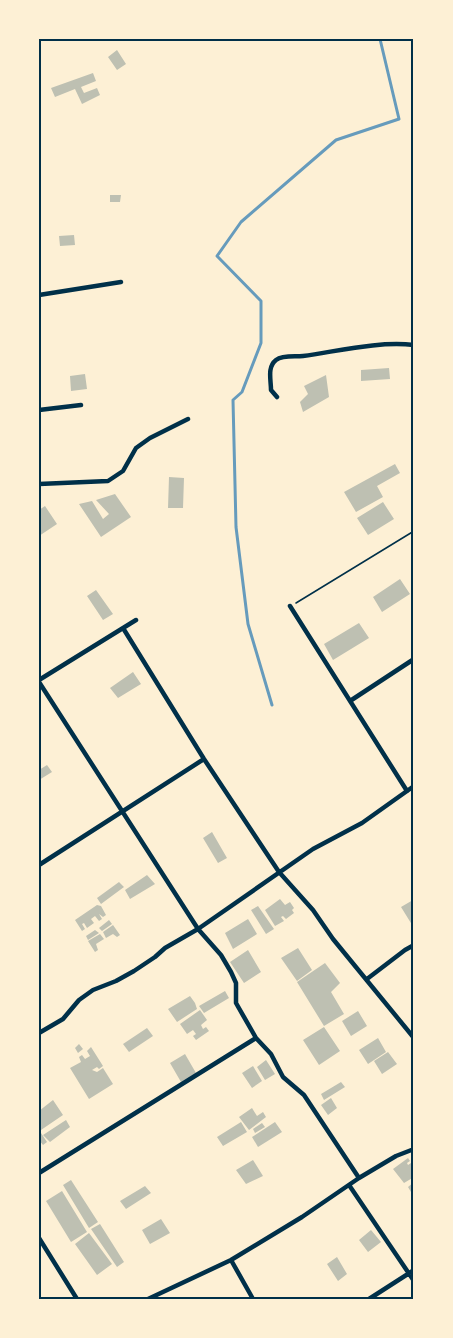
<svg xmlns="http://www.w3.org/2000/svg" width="453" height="1338" viewBox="0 0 453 1338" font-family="Figtree,sans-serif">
<rect width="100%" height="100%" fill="#fdf0d5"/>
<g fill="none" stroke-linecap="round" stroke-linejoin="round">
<!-- stream -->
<path stroke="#669bbc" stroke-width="3" d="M272 705 248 624 236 527 233 400 242 392 261 343V301L217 256 241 222 336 140 399 119 380 39"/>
</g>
<!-- building -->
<path fill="#bec0b2" d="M117 50 126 64 117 70 108 57Z
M93 73 96 81 81 87 84 93 97 88 100 95 82 104 75 89 55 97 51 88Z
M110 195H121L120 202H110Z
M74 235 75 245 60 246 59 236Z
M389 368 390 379 361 381V370Z
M85 374 87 389 71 391 70 376Z
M326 375 329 397 303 412 300 402 308 394 304 386Z
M395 464 400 473 377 486 383 497 356 512 344 492Z
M169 477 184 478 183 508H168Z
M115 494 131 517 101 537 79 504 92 501 103 519 109 514 96 500Z
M383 502 394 519 368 535 357 518Z
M45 506 57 524 39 536V510Z
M400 579 410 594 382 612 373 597Z
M96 590 113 614 103 620 87 596Z
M359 623 369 638 333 660 324 644Z
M133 672 141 684 118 698 110 688Z
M47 765 52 772 39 780V770Z
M212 832 227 858 218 863 203 838Z
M147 875 155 884 130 899 125 890Z
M119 882 124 887 101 904 97 898Z
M280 899 285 905 290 902 294 908 292 910 294 913 286 919 283 916 281 917 284 921 275 926 265 910Z
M413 900 414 902V928L401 907Z
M97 905 101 906 106 915 103 917 99 914 102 919 99 921 95 916 91 919 94 923 87 928 84 923 82 924 85 929 82 931 75 920Z
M258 906 274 929 266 934 251 910Z
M248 919 257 934 233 949 225 933Z
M109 920 112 924 102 931 99 928Z
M113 925 120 935 117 937 113 934 106 938 103 932Z
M95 930 99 933 88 940 86 936Z
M100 934 104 939 96 944 98 950 95 952 88 941Z
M298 948 312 970 297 981 281 958Z
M248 950 261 972 244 983 230 962Z
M325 963 340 983 331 992 344 1014 324 1026 297 982Z
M225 991 229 998 204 1013 199 1006Z
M190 996 195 1003 197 1009 177 1022 168 1009Z
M200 1010 207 1020 201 1025 203 1029 206 1027 209 1031 196 1040 193 1036 196 1034 193 1030 187 1034 180 1024Z
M358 1011 367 1026 351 1036 342 1021Z
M324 1027 340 1051 319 1065 303 1040Z
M147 1028 153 1036 129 1052 123 1044Z
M378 1038 386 1052 368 1064 359 1050Z
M79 1044 83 1049 78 1053 75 1048Z
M91 1047 103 1066 99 1069 97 1067 92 1070 97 1072 103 1068 113 1084 89 1099 70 1068 81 1062 79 1057 82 1055 85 1059 90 1056 87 1051Z
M388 1052 397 1064 382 1074 374 1061Z
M185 1054 196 1073 181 1082 170 1063Z
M266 1060 275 1074 265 1080 257 1067Z
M253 1066 262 1081 252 1088 242 1073Z
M341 1082 345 1087 324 1100 321 1094Z
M331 1098 337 1108 328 1115 321 1105Z
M53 1100 63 1115 41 1130 39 1127V1111Z
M252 1108 257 1116 263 1112 266 1117 249 1130 239 1117Z
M66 1120 70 1127 50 1142 43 1135Z
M241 1122 247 1132 223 1146 217 1137Z
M275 1122 282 1132 258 1147 252 1137Z
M262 1123 265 1127 255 1133 253 1129Z
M39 1130 47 1142 43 1145 39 1140Z
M408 1158 410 1161 407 1163 408 1165 411 1163 413 1166 411 1168 414 1170V1177L404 1183 393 1169Z
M253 1160 263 1176 246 1184 236 1170Z
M71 1180 98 1222 89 1228 63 1185Z
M414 1182V1190L411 1192 408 1187Z
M145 1186 151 1193 126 1209 120 1201Z
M62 1191 87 1232 71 1242 46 1201Z
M161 1219 170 1233 150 1244 142 1230Z
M100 1224 124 1262 117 1267 91 1229Z
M371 1230 381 1242 368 1252 359 1240Z
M89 1233 112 1264 97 1275 75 1244Z
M337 1257 347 1274 338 1281 327 1264Z"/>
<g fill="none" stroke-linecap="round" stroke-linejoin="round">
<!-- path -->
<path stroke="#003049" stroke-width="1.5" d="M296 603 414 531"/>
<!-- minor -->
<path stroke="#003049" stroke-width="4.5" d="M39 295 121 282
M277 397 271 390C271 380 267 367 276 360 283 355 295 357 303 356 339 351 378 341 414 345
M39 410 81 405
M39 484 108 481 123 471 136 448 150 438 188 419
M290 606 407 791
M123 628 204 759 279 872 313 910 333 939 414 1038
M39 680 136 620
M39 682 198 929 221 955 231 972 236 983V1003L256 1038 271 1054 283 1077 304 1095 359 1178
M350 701 414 659
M39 865 204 759
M367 979 405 950 414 945
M39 1033 63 1019 79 1000 93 990 116 981 134 971 155 957 165 948 198 929 313 849 362 823 414 786
M39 1173 256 1038
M349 1185 414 1281
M39 1238 77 1299
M231 1260 253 1299
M148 1299 231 1260 302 1217 359 1178 396 1156 414 1149
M369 1299 414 1270"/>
</g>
<!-- border -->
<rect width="453" height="1338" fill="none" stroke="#fdf0d5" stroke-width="81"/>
<rect x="40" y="40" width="372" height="1258" fill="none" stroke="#003049" stroke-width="2"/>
</svg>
